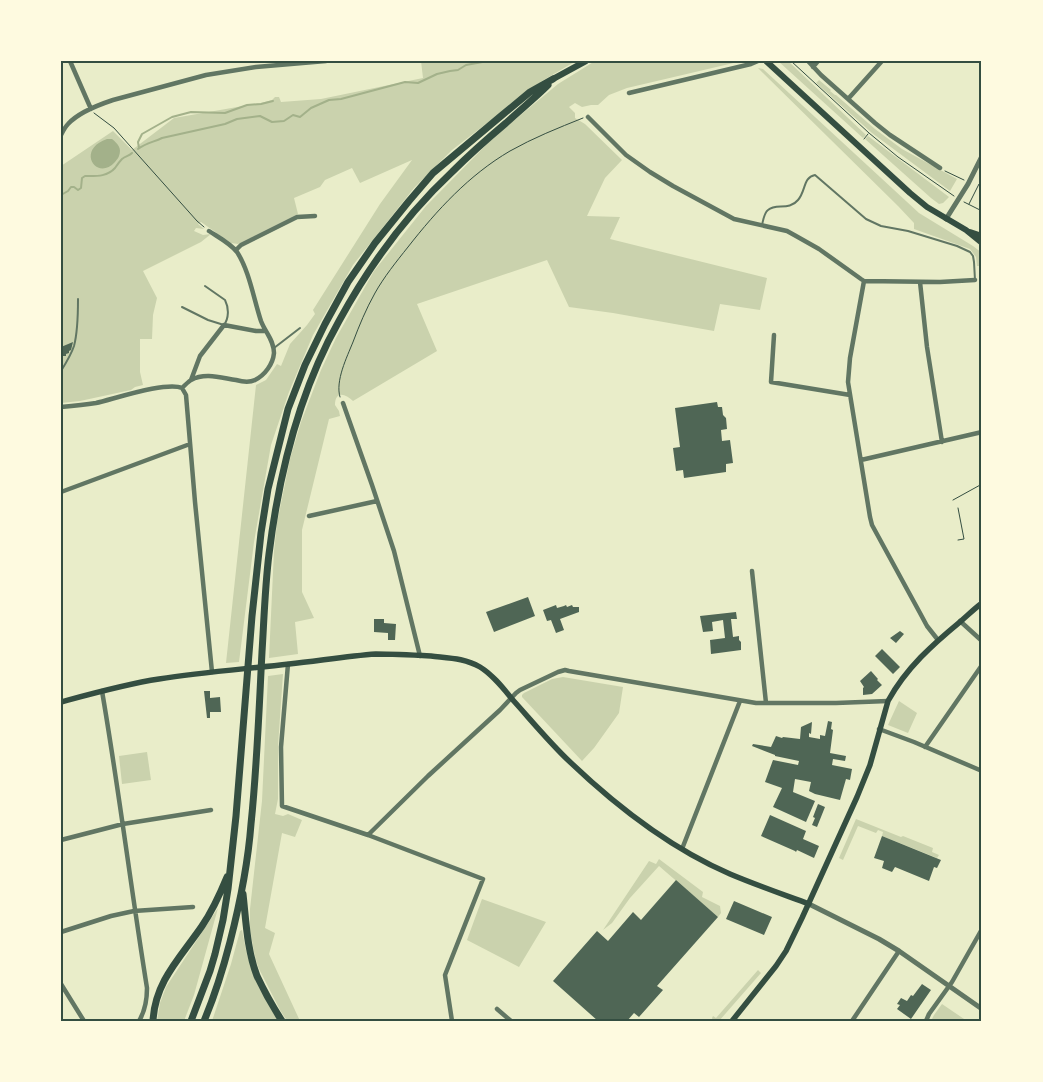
<svg xmlns="http://www.w3.org/2000/svg" width="1043" height="1082" viewBox="0 0 1043 1082" font-family="Helvetica,sans-serif">
<rect width="100%" height="100%" fill="#e9edc9"/>
<!-- green -->
<path fill="#cad2ad" d="M421 61H576L542 81 452 150 414 188 353 265 313 335 289 392 271 445 254 542 239 662 226 663 256 385 266 380 277 364 281 366 290 344 307 325 315 314 313 310 380 204 412 160 360 183 352 168 325 180 320 187 294 198 298 214 238 244 231 243 201 222 198 224 204 229 196 228 194 231 203 235 211 234 201 242 143 271 157 298 153 315 152 339H140V372L143 385 135 387 131 390 80 401 61 403V166L113 131 132 150 174 118 261 103 272 100 275 97H279L281 102 321 99 423 78Z
M595 61H742L627 88 609 95 598 105H591L582 107 575 103 569 107 575 113V118L585 124 622 160 605 178 587 216 620 217 610 239 767 278 760 310 720 304 714 331 613 313 569 307 547 260 417 304 437 351 353 401C345 393 335 391 335 405L339 411 340 416 329 419 302 530V592L314 618 295 622 298 654 269 658 274 551 277 523 290 459 301 422 321 370 336 338 374 271 426 206 494 137 558 84Z
M778 61H788L866 135 863 138Z
M758 68 763 69 919 213 973 246 982 253V266H977L976 257 970 249 914 229V223L898 206Z
M819 80 831 90 830 91 835 95H836L875 129 902 149 957 179 950 191 872 133 816 83Z
M868 136 949 197 943 203 939 204 931 198 865 139Z
M283 674 278 746V799L275 814 283 816 288 814 302 820 295 837 282 833 265 928 275 933 269 954 300 1021H287L280 1010 258 967 254 952 250 929V909L262 801 268 676Z
M563 677 623 687 619 713 594 748 582 761 522 697V695L524 693 552 679Z
M899 701 917 713 908 733 888 725Z
M147 752 151 780 122 784 119 756Z
M856 819 901 837 903 836 933 848 932 852 939 855 937 858 882 836 883 832 878 830 876 833 858 826 843 860 839 858Z
M659 859 703 892 702 897 720 906 721 913 718 917 659 866 630 898 612 923 603 930 649 861 656 864Z
M482 899 546 922 519 967 467 940Z
M218 908 194 995 184 1021H157L160 1003 166 987Z
M242 930 247 955 259 987 278 1021H212L231 964 240 931Z
M758 970 761 973 719 1021H713L712 1018 713 1016 716 1018Z
M942 1004 967 1021H931L934 1015Z"/>
<!-- water -->
<path fill="#a3b18a" d="M107 139H112C118 144 122 148 119 156 118 159 117 159 115 162 97 182 75 150 107 139Z"/>
<g fill="none" stroke-linecap="round" stroke-linejoin="round">
<!-- stream -->
<path stroke="#a3b18a" stroke-width="2" d="M139 148 138 142 142 134 172 117 191 112 225 113 247 105 261 104 273 101
M138 149C146 143 154 142 162 138L225 124 237 119 260 116 272 122 284 121 293 115 300 117 311 108 329 100 341 99 405 82 418 83 437 74 450 71 458 70 466 65 488 61
M61 195 68 191 71 187H74L78 190 81 188 82 178 85 176C96 176 107 177 115 168 117 165 119 162 122 159 126 156 129 156 132 153"/>
</g>
<!-- building -->
<path fill="#4f6655" d="M73 342 71 350 69 351V353L66 354V356H61V347Z
M717 402 718 407H722L723 415 726 418 727 429 721 430 722 441 730 440 733 463 726 464V472L684 478 683 470 676 471 673 448 680 447 675 408Z
M528 597 535 616 494 632 486 612Z
M556 605 557 608 564 606 566 605 567 607 572 605 573 607H579V612L560 619 564 630 556 633 551 620 547 621 543 610Z
M736 612 737 619H731L733 637 739 636V640L741 642V650L711 654 710 640 725 638 723 620 712 622 713 631 703 632 700 616Z
M374 619H384V623L396 624 395 640H388V633L374 632Z
M900 631 904 634 896 643 890 638Z
M882 649 900 667 893 674 875 656Z
M871 671 878 679 877 680 882 685 872 694 863 695V688L864 687 860 681Z
M204 691H210V698L220 697 221 712H210V718H207Z
M828 721 832 722 831 729 833 730 830 753 846 756 845 761 833 759 832 765 852 769 850 780 846 779 840 800 815 794 809 791 811 782 795 779 793 792 815 801 806 822 773 807 782 788 765 782 773 760 798 765 799 761 775 756V755L752 746 753 744 771 747 776 736 782 738 783 737 800 739 801 727 812 722 811 734 809 733V737L820 739V735L825 736Z
M818 804 825 807 817 827 812 825 815 818 813 817Z
M770 815 806 831 803 839 819 846 814 858 797 850 796 852 795 851 761 836Z
M882 836 941 860 937 868 934 867 929 881 895 867 892 872 882 868 884 861 874 858Z
M676 880 718 917 657 986 663 990 639 1017 634 1013 627 1021H598L553 981 597 931 608 941 633 912 641 920Z
M734 901 772 917 764 935 726 919Z
M922 984 931 990 911 1019 897 1009 900 1005 897 1004 901 998 907 1001 911 995 913 996Z"/>
<g fill="none" stroke-linecap="round" stroke-linejoin="round">
<!-- path -->
<path stroke="#344e41" stroke-width="1" d="M791 61 869 133 898 157 954 196
M94 113 114 128 197 221 204 227
M864 139 868 134
M945 171 964 180
M964 202 982 211
M969 204 979 184 982 186
M340 397C335 381 347 357 353 342 359 326 366 309 375 293 384 277 396 262 408 247 437 210 469 175 510 151 533 138 558 128 583 118
M953 500 982 484
M958 508 964 539 958 540"/>
<!-- service -->
<path stroke="#617663" stroke-width="2" d="M762 225C763 221 764 213 768 210 776 203 789 211 798 200 806 191 803 177 815 175L866 219 881 226 908 231 957 246 970 252 973 256 974 262 975 280
M182 307 208 320 224 325C229 318 229 308 225 300L205 286
M274 348 300 328
M61 371C66 363 71 355 74 346 78 331 78 314 78 299"/>
<!-- minor -->
<path stroke="#617663" stroke-width="4.5" d="M70 61 91 109
M808 61 821 75 875 123 890 135 940 168
M813 67 818 61
M629 93 751 64 758 61
M848 99 882 61
M588 117 626 155 650 172 673 186 734 219 787 231 796 236 819 249 861 279 864 281 940 282 975 280
M61 135C63 131 65 127 68 124 78 113 98 105 113 100L206 75 256 67 326 61
M236 250 241 245 297 217 315 216
M864 281 850 358 848 382 870 517 872 525 920 613 927 626 938 640
M920 282 927 347 942 442
M774 335 771 382 850 395
M191 380 200 356 224 325 256 331H266
M182 388C185 385 188 382 191 380 205 372 222 378 236 380 243 382 249 383 255 380 265 375 273 364 274 353 274 340 265 332 261 321 254 300 249 270 237 252 230 243 218 237 209 231
M343 403 372 485 394 551 420 656
M61 407C73 406 84 405 96 403 114 399 167 381 182 388L186 395 195 502 212 672
M861 460 982 432
M61 492 190 444
M309 516 377 501
M752 571 766 703
M960 621 982 641
M288 664 281 747 282 806 368 835 483 879 445 975 452 1021
M102 691C119 790 131 889 147 988 147 999 145 1011 139 1021
M879 729 914 742 982 771
M925 747 982 665
M368 835 428 776 500 710 516 693 520 690 558 672 565 670 569 671 756 703H836L888 701
M61 840 123 824 211 810
M682 849 740 701
M61 932 111 916 134 911 193 907
M61 984 84 1021
M497 1009 511 1021
M852 1021 899 951
M926 1021 929 1014 952 982 982 929"/>
<!-- tertiary -->
<path stroke="#617663" stroke-width="5" d="M946 219 968 184 982 156
M809 904 879 939 899 951 982 1009"/>
<!-- secondary -->
<path stroke="#344e41" stroke-width="5.5" d="M61 702C94 693 126 684 159 679 202 672 246 669 289 664 318 661 347 656 376 654 395 654 413 655 431 656 448 658 465 658 480 667 493 675 503 688 512 699 531 720 549 742 569 761 616 806 670 848 730 874 756 885 782 894 809 904
M732 1021 776 966 786 951 802 918 857 797 870 765 888 701C906 668 933 644 961 621 968 615 974 609 982 603"/>
<!-- primary -->
<path stroke="#344e41" stroke-width="6" d="M766 61 910 193 927 207 966 230 982 243
M553 79 586 61
M970 232 982 236"/>
<!-- trunk -->
<path stroke="#344e41" stroke-width="7" d="M243 894C246 921 247 950 257 976 264 991 273 1007 282 1021
M153 1021C155 981 181 957 202 926 213 910 220 894 227 877
M191 1021 210 971 215 954 223 920 228 889 236 816 252 616 261 533 268 489 288 409 305 365 325 324 348 282 375 243 409 201 433 173 501 116 530 92 553 79
M204 1021C215 995 223 969 230 942 240 903 248 864 251 824 257 767 259 710 262 652 264 620 265 586 269 554 279 473 299 392 339 321 369 266 406 215 452 172 469 155 487 139 506 123 520 110 535 98 548 85"/>
</g>
<!-- border -->
<rect width="1043" height="1082" fill="none" stroke="#fefae0" stroke-width="125"/>
<rect x="62" y="62" width="918" height="958" fill="none" stroke="#344e41" stroke-width="2"/>
</svg>
